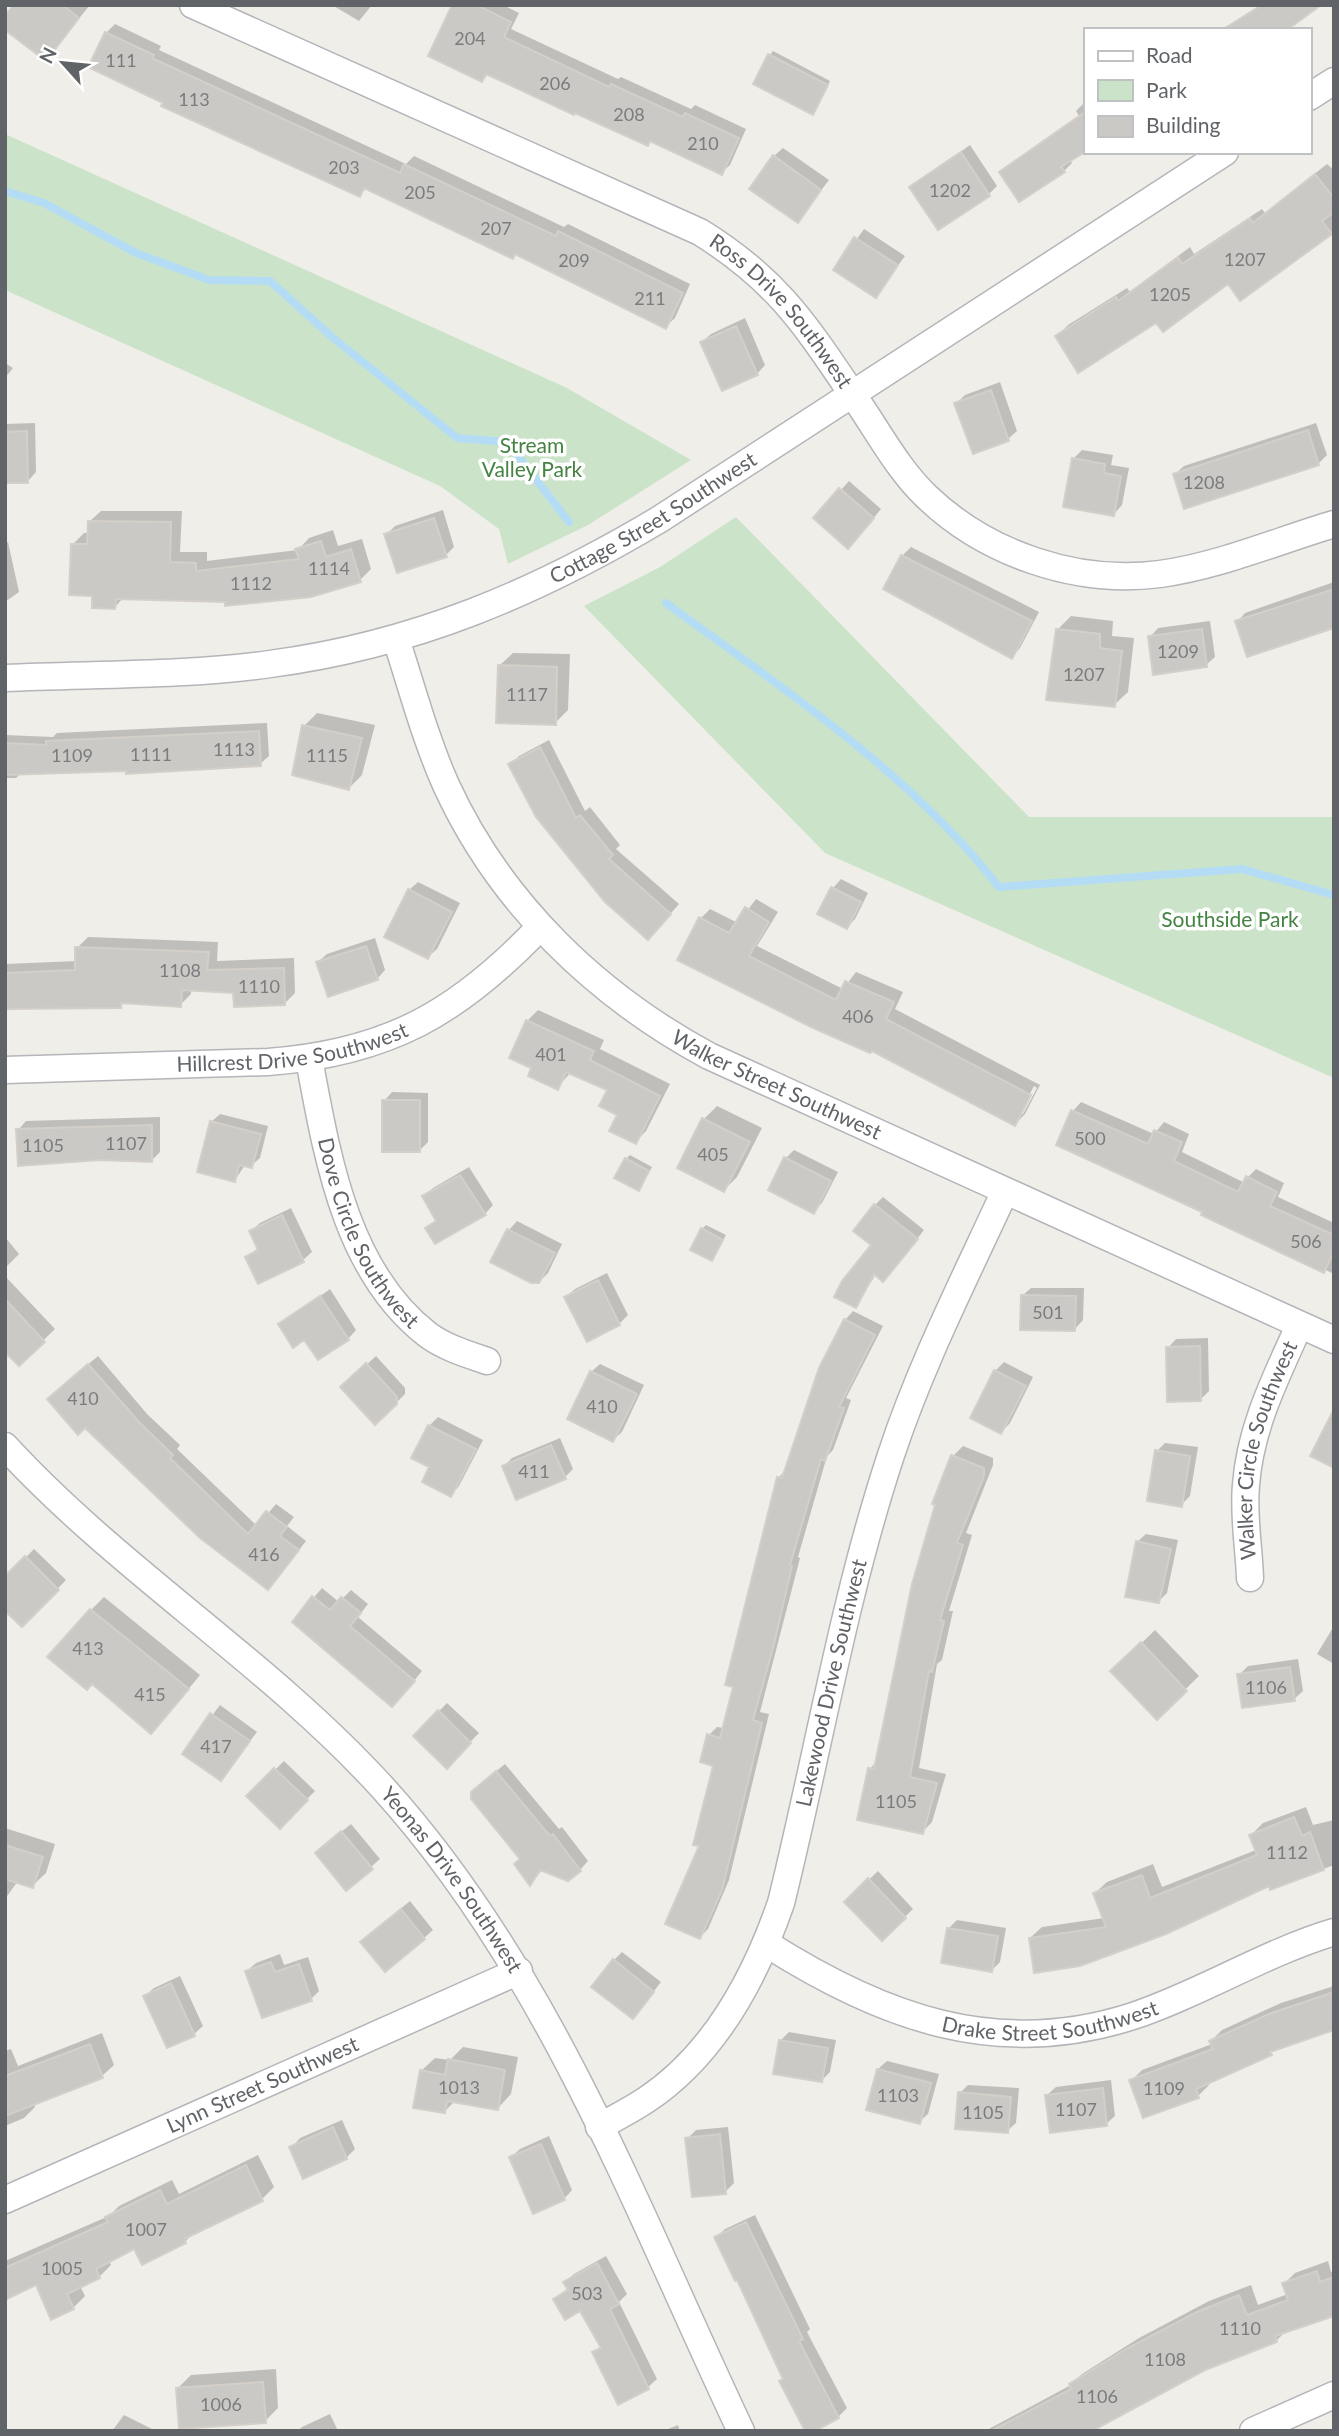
<svg xmlns="http://www.w3.org/2000/svg" width="1339" height="2436" viewBox="0 0 1339 2436" font-family="Lato,sans-serif">
<rect width="100%" height="100%" fill="#f0eee9"/>
<!-- green -->
<path fill="#cbe4c9" d="M5 134 567 388 691 460 588 525 508 564 499 529 440 486 5 290Z
M736 517 1029 817H1334V1078L825 853 584 606 660 567Z"/>
<!-- shadow -->
<path fill="#0003" fill-rule="evenodd" d="M16 5H90L46 59Z
M332 5H372L359 21Z
M454 5H503L519 13 511 29 618 79 621 77 691 109 695 105 746 129 730 165 721 173 651 140 647 144 489 74 482 80Z
M1260 5H1316L1280 30H1222Z
M115 24 161 46 159 50 406 164 414 156 564 227 568 224 690 284 675 318 666 326 516 253 367 188 359 195 165 102 106 33Z
M773 51 830 81 816 109 770 55Z
M1085 102V150L1070 160 1072 163 1064 171 1001 173 1079 116 1076 111Z
M970 145 997 186 989 194 912 187Z
M783 148 829 180 798 221 774 156Z
M1327 164 1334 170V230L1331 233 1229 282 1157 321 1057 336 1068 325 1127 288 1130 292 1190 247 1194 254 1262 209 1265 213Z
M864 229 905 256 876 296 835 270Z
M745 318 765 365 757 374 702 342 711 334Z
M5 363 13 368 5 378Z
M1000 382 1017 431 1008 439 956 404 965 395Z
M35 423 36 472 28 481H5V424Z
M1316 423 1327 455 1318 464 1175 474 1184 466Z
M1082 450 1113 455 1111 465 1129 468 1122 505 1114 514 1073 459Z
M849 481 881 509 857 538 816 518Z
M443 510 454 547 446 555 386 535 395 526Z
M101 511H182L180 552H207V561L298 550 309 538 333 530 338 546 362 539 371 569 360 580 227 600 124 597 115 607 94 595 72 545 84 533H89V522Z
M8 542 19 592 5 602V543Z
M911 547 1039 612 1020 648 1012 657 902 556Z
M1334 582V627L1237 622 1245 613Z
M1071 616 1113 621 1112 636 1134 638 1128 692 1114 705 1058 629Z
M1210 621 1215 657 1206 665 1150 637 1158 628Z
M513 653 570 654 568 710 555 723 499 666Z
M317 713 375 725 362 775 349 788 304 726Z
M267 723 269 756 260 764 21 773 16 778H5V735L53 737 57 733Z
M549 740 585 811 590 807 620 845 616 849 679 904 656 930 511 764 519 756Z
M841 879 868 893 855 919 847 927 819 913 833 888Z
M418 882 460 903 437 949 428 957 409 890Z
M756 899 778 912 757 946 843 989 856 972 903 992 895 1009 1040 1085 1025 1114 1015 1124 872 1049 870 1051 700 919 710 909 738 923ZM1034 1086 1037 1088 1023 1114H1019Z
M88 937 218 942 217 961 294 958 295 993 285 1003 235 991 191 989V994L180 1005 125 1002 121 1006 5 1008V964L77 961V948Z
M375 938 385 970 377 979 318 962 327 954Z
M538 1010 604 1040 600 1049 670 1084 646 1131 635 1142 609 1089 571 1072 558 1087 533 1067 527 1021Z
M392 1092 428 1093V1142L419 1151 384 1101Z
M1081 1102 1154 1134 1164 1122 1189 1134 1182 1152 1243 1182 1256 1169 1284 1183 1278 1197 1334 1223V1274L1205 1211 1073 1111Z
M717 1106 762 1128 737 1177 724 1190 679 1167 704 1119Z
M220 1114 268 1126 260 1158 251 1166 245 1165 235 1180 211 1122Z
M160 1117V1152L152 1160 18 1130 26 1121Z
M794 1150 838 1172 822 1203 814 1211 786 1158Z
M630 1155 652 1167 639 1189 626 1159Z
M469 1167 493 1205 485 1214 427 1228 437 1219 424 1197 433 1188Z
M883 1197 924 1230 891 1272 876 1274 856 1306 873 1244 875 1205Z
M291 1208 312 1252 303 1260 247 1257 259 1247 251 1231 260 1223Z
M517 1221 562 1244 548 1273 539 1282 509 1230Z
M706 1225 726 1235 712 1259 702 1229Z
M5 1237 19 1254 5 1268Z
M607 1273 628 1315 619 1324 566 1297 575 1289Z
M5 1276 55 1329 19 1364 5 1349Z
M1031 1288H1084L1083 1320 1075 1329 1022 1296Z
M330 1289 356 1330 348 1339 305 1337 280 1325Z
M853 1311 883 1326 846 1398 851 1400 833 1450 827 1456 798 1557 800 1558 760 1712 769 1714 729 1880 708 1929 700 1937 701 1845 715 1764 709 1735 717 1727 724 1728 779 1477 786 1470 845 1320Z
M1208 1338 1209 1391 1201 1399 1168 1348 1176 1339Z
M98 1356 147 1414 180 1445 177 1449 257 1526 276 1504 294 1517 287 1526 306 1541 277 1579 58 1390Z
M376 1356 405 1388V1394L396 1403 351 1379Z
M1004 1362 1033 1377 1010 1423 1001 1432 972 1417 995 1371Z
M600 1364 644 1385 622 1432 613 1440 591 1372Z
M438 1417 483 1440 459 1486 451 1495 432 1467 413 1457 429 1426Z
M560 1438 573 1469 565 1477 504 1466 512 1458Z
M1165 1443 1198 1447 1190 1496 1181 1505 1157 1451Z
M963 1446 993 1458V1465L966 1533 972 1535 949 1611H953L942 1660 937 1664 919 1768 946 1774 932 1822 922 1832 870 1769 877 1761 937 1504 953 1456Z
M1146 1534 1178 1540 1167 1593 1159 1601 1137 1542Z
M34 1549 66 1580 22 1625 5 1579Z
M322 1588 339 1602 351 1590 368 1604 358 1617 422 1671 401 1697 294 1621Z
M104 1597 200 1675 164 1719 91 1610Z
M1334 1626V1664L1317 1654Z
M1155 1630 1199 1676 1157 1717 1113 1671Z
M1298 1659 1303 1691 1294 1699 1239 1675 1248 1666Z
M447 1703 479 1733 447 1766 415 1736Z
M220 1705 257 1732 221 1779 184 1753Z
M284 1761 315 1791 280 1826 249 1796Z
M505 1764 559 1829 562 1827 588 1861 580 1870 543 1869 531 1883 522 1858 482 1783Z
M1306 1807 1313 1825 1334 1820V1865L1271 1888 1270 1884 1165 1933 1030 1938 1042 1927 1104 1918 1095 1893 1107 1882 1153 1864 1162 1887 1256 1850 1251 1835 1263 1823Z
M351 1824 380 1859 346 1889 325 1845Z
M5 1828 55 1844 46 1873 32 1886 18 1881 5 1899Z
M878 1871 913 1909 882 1939 846 1902Z
M410 1901 433 1930 424 1938 371 1933Z
M957 1920 1006 1928 1000 1962 992 1970 949 1928Z
M622 1952 661 1982 641 2008 614 1960Z
M280 1954 284 1965 308 1957 319 1991 311 1999 247 1971 256 1963Z
M180 1976 203 2026 194 2034 145 1996 154 1988Z
M1334 1986V2029L1276 2048 1208 2082 1209 2085 1198 2096 1131 2081 1142 2070 1212 2044 1211 2041 1222 2030 1281 2003Z
M789 2032 836 2040 830 2072 822 2080 780 2041Z
M102 2033 114 2065 102 2076 34 2103 35 2107 24 2118 5 2126V2051L11 2049 18 2066Z
M463 2047 518 2057 511 2094 498 2108 456 2100 444 2112 421 2071 435 2058 450 2060Z
M887 2061 939 2074 928 2114 919 2122 878 2069Z
M1111 2080 1115 2116 1106 2124 1047 2095 1056 2087Z
M968 2085 1019 2088 1016 2123 1007 2131 960 2093Z
M342 2120 355 2149 346 2158 292 2147 300 2138Z
M728 2127 734 2183 725 2192 687 2139 696 2130Z
M549 2136 572 2190 564 2199 511 2157 520 2149Z
M258 2155 274 2187 262 2199 193 2233 185 2242 135 2247 109 2260 111 2265 99 2277 80 2286 85 2296 73 2308 37 2283 5 2298V2261L109 2216 119 2206 172 2180 179 2194Z
M755 2215 810 2329 807 2332 847 2408 838 2417 784 2378 716 2238 725 2229Z
M606 2256 627 2294 619 2302 657 2379 648 2387 595 2353 602 2345 581 2309 555 2299 568 2288 565 2282 574 2274Z
M1328 2261 1331 2272 1334 2271V2314L1287 2330 1276 2341 1204 2369 1075 2431H985L1071 2385 1082 2374 1139 2338 1209 2301 1251 2285 1258 2305 1288 2294 1284 2284 1295 2273Z
M276 2369 278 2408 265 2421 178 2388 191 2375Z
M330 2414 338 2431H298L302 2427Z
M124 2415 154 2430 153 2431H112Z
M678 2425 680 2431H663Z"/>
<g fill="none" stroke-linecap="round" stroke-linejoin="round">
<!-- stream -->
<path stroke="#b4ddf5" stroke-width="8" d="M5 191 44 203 136 253 209 280 270 281 332 337 457 438 507 442 569 522
M666 603C783 689 908 771 999 887L1242 869 1334 895"/>
</g>
<!-- building -->
<path fill="#cbc9c5" stroke="#d4cfc8" stroke-width="2" d="M13 5H62L79 18 46 61 5 30V16Z
M452 5H477L511 22 504 37 609 87 611 84 683 117 685 113 739 138 722 175 650 141 648 146 575 113 574 115 486 74 482 82 428 56Z
M1262 5H1321L1287 30H1222Z
M105 32 154 55 152 58 400 173 404 164 556 236 558 231 683 293 666 329 515 254 513 259 364 188 360 197 161 106 163 103 88 67Z
M768 54 828 85 813 115 753 84Z
M1085 112V152L1061 167 1065 172 1019 202 999 172Z
M961 152 990 196 938 230 909 187Z
M773 155 821 190 798 223 749 189Z
M1315 174 1334 198V212L1322 221 1332 234 1240 301 1228 284 1163 332 1156 323 1078 373 1055 336 1116 297 1118 301 1178 257 1182 264 1250 218 1253 223Z
M854 237 898 265 876 298 833 270Z
M736 326 758 375 722 391 700 342Z
M991 390 1009 441 973 454 954 403Z
M1308 430 1319 465 1184 509 1173 474Z
M27 431 28 483H5V432Z
M1072 458 1105 464 1104 473 1121 476 1114 516 1063 507Z
M839 488 874 518 848 549 813 518Z
M434 518 447 557 397 573 384 534Z
M88 521 171 522 170 562 196 563V571L299 559 295 549 321 541 326 557 351 549 361 582 311 597 225 606V602L116 599 115 609 92 608V596L69 595 71 544H87Z
M901 555 1032 621 1012 659 883 589Z
M1334 589V628L1247 657 1235 621Z
M1056 629 1100 634V648L1122 651 1115 707 1046 700Z
M1202 629 1207 667 1153 675 1148 636Z
M498 665 557 667 556 725 496 723Z
M302 725 362 738 349 790 292 775Z
M259 731 261 766 126 774V771L5 775V743L46 745V741Z
M540 747 576 818 580 815 613 855 609 859 671 914 648 940 605 902 536 817 508 764Z
M831 887 861 902 847 929 817 914Z
M408 889 452 912 428 959 384 937Z
M745 907 769 922 749 956 836 1000 845 981 894 1002 886 1019 1031 1095 1015 1126 872 1051 870 1053 811 1027 677 960 699 917 729 933Z
M366 946 378 980 328 997 316 962Z
M75 947 209 952 207 970 284 968 285 1005 234 1007 233 993 182 990 181 1007 121 1003V1008L5 1009V973L75 970Z
M526 1020 594 1051 590 1060 660 1096 636 1144 609 1131 617 1115 599 1106 607 1090 566 1072 558 1090 528 1076 531 1068 509 1058Z
M382 1100H420V1152H382Z
M1071 1110 1148 1144 1154 1130 1182 1142 1174 1161 1238 1192 1246 1176 1277 1192 1270 1206 1334 1235V1251L1324 1273 1201 1215 1202 1212 1056 1145Z
M702 1118 750 1142 724 1192 677 1168Z
M210 1121 261 1134 252 1168 239 1165 235 1182 197 1172Z
M152 1125V1162L100 1160 18 1166 16 1129Z
M784 1157 831 1181 814 1214 768 1190Z
M625 1158 649 1171 639 1191 614 1178Z
M460 1175 486 1215 435 1244 425 1228 436 1221 422 1196Z
M874 1204 918 1239 883 1282 874 1274 856 1308 834 1297 842 1281 871 1245 853 1231Z
M282 1215 304 1262 258 1284 245 1257 258 1250 249 1231Z
M701 1228 723 1240 712 1261 690 1250Z
M507 1229 555 1253 539 1283H531L490 1262Z
M598 1280 620 1325 587 1342 564 1297Z
M1021 1295 1076 1296 1075 1331 1020 1330Z
M320 1296 349 1340 318 1360 304 1340 293 1348 278 1324Z
M5 1299 45 1342 19 1366 5 1352Z
M844 1319 875 1335 839 1407 844 1408 825 1461 821 1459 790 1565 792 1566 774 1644 753 1720 762 1723 722 1890 700 1939 665 1924 699 1846 693 1845 713 1766 700 1762 707 1734 720 1738 733 1687 725 1685 777 1477 782 1478 819 1368Z
M1200 1346 1201 1401 1167 1402 1166 1347Z
M366 1363 397 1397V1404L375 1425 340 1387Z
M88 1364 139 1422 173 1455 170 1458 248 1534 266 1511 287 1527 280 1536 299 1550 268 1590 200 1538 85 1428 78 1435 47 1399Z
M994 1370 1026 1386 1001 1434 970 1418Z
M590 1371 637 1394 613 1442 567 1419Z
M1334 1409V1468L1310 1456Z
M428 1425 476 1449 451 1497 422 1482 429 1467 411 1458Z
M551 1445 566 1479 516 1500 502 1466Z
M1155 1450 1190 1456 1182 1507 1147 1501Z
M951 1455 984 1468V1476L957 1543 963 1545 940 1620 944 1621 932 1672 929 1671 910 1777 937 1783 923 1834 857 1820 868 1768 874 1769 912 1584 935 1505 932 1504Z
M1136 1541 1171 1549 1159 1603 1125 1597Z
M25 1556 59 1590 22 1627 5 1611V1576Z
M312 1596 330 1610 341 1597 361 1613 350 1626 415 1681 392 1707 292 1622Z
M90 1609 189 1689 151 1734 92 1684 87 1690 47 1657Z
M1141 1642 1187 1691 1157 1720 1110 1671Z
M1290 1667 1295 1701 1242 1708 1237 1674Z
M438 1710 471 1743 447 1769 413 1736Z
M210 1713 250 1741 221 1781 182 1754Z
M274 1768 308 1800 280 1829 246 1796Z
M496 1771 550 1836 553 1834 581 1871 568 1881 540 1870 530 1886 514 1864 520 1859 471 1799V1792Z
M1294 1817 1302 1836 1310 1832 1324 1870 1270 1890 1269 1886 1166 1934 1080 1966 1034 1973 1029 1938 1106 1927 1093 1893 1142 1875 1150 1898 1257 1855 1249 1835Z
M341 1831 373 1869 346 1891 315 1853Z
M5 1845 43 1857 33 1888 5 1879Z
M868 1878 906 1918 882 1941 844 1902Z
M401 1909 425 1939 385 1972 360 1942Z
M947 1928 998 1936 992 1972 941 1963Z
M613 1959 654 1992 633 2019 591 1987Z
M271 1962 275 1972 299 1964 312 2001 262 2018 245 1971Z
M171 1983 195 2036 167 2048 143 1996Z
M1334 1992V2030L1270 2052 1272 2055 1196 2089 1199 2098 1143 2118 1129 2080 1213 2049 1209 2041 1269 2014Z
M779 2040 828 2048 822 2082 773 2074Z
M90 2044 103 2078 5 2116V2076Z
M448 2059 505 2070 498 2110 447 2101 445 2113 413 2108 420 2070 445 2075Z
M877 2069 931 2083 920 2124 866 2110Z
M1103 2088 1107 2126 1050 2133 1045 2095Z
M958 2092 1011 2097 1008 2133 955 2129Z
M333 2127 347 2159 303 2179 289 2147Z
M720 2134 726 2194 692 2197 685 2138Z
M541 2144 565 2200 533 2214 509 2157Z
M246 2165 263 2201 184 2239 186 2243 142 2265 134 2249 96 2269 100 2278 67 2294 74 2309 51 2320 36 2285 5 2300V2268L108 2222 105 2217 160 2190 167 2204Z
M746 2222 803 2339 799 2341 839 2418 815 2431H805L779 2381 783 2379 737 2280 735 2281 714 2237Z
M597 2263 619 2304 610 2309 649 2389 618 2405 592 2352 601 2348 580 2311 565 2320 553 2299 568 2290 563 2282Z
M1317 2271 1320 2282 1334 2277V2316L1275 2336 1277 2342 1205 2370 1092 2431H991L1071 2389 1069 2384 1126 2349 1197 2312 1239 2295 1247 2315 1288 2300 1282 2283Z
M263 2382 266 2423 179 2429 176 2388Z"/>
<g fill="none" stroke-linecap="round" stroke-linejoin="round">
<!-- minor casing -->
<g stroke="#b4b5b9" stroke-width="29">
<g id="minor">
<path id="s1" d="M193 5 700 232C779 281 806 326 857 401 879 433 898 469 926 496 986 554 1077 585 1160 574 1219 566 1277 541 1334 524"/>
<path d="M1309 97 1334 81"/>
<path id="s2" d="M396 639C412 688 425 738 446 785 500 903 596 995 709 1056L1334 1340"/>
<path id="s3" d="M5 678C93 674 183 676 270 664 414 645 536 593 660 519L1225 152"/>
<path id="s4" d="M309 1059C327 1155 345 1271 428 1335 446 1348 467 1354 487 1361"/>
<path id="s5" d="M5 1070 268 1062C388 1053 458 1013 540 927"/>
<path id="s6" d="M5 1446C120 1571 268 1662 382 1787 549 1971 636 2209 741 2431"/>
<path id="s7" d="M1250 1578C1249 1548 1243 1515 1246 1485 1250 1428 1276 1377 1299 1326"/>
<path id="s8" d="M767 1944C882 2017 997 2060 1133 2016 1202 1993 1264 1953 1334 1932"/>
<path id="s9" d="M599 2127C615 2118 631 2110 646 2100 714 2055 755 1978 781 1903 818 1754 843 1600 891 1455 921 1364 965 1278 1005 1191"/>
<path id="s10" d="M5 2200 519 1971"/>
<path d="M1253 2431 1334 2395"/>
</g>
</g>
<!-- minor -->
<use href="#minor" stroke="#fff" stroke-width="26"/>
</g>
<g text-anchor="middle" stroke-width="7" stroke-linejoin="round" paint-order="stroke">
<!-- number labels -->
<g font-size="18" fill="#7b7c7e">
<text x="470" y="45">204</text>
<text x="121" y="67">111</text>
<text x="555" y="90">206</text>
<text x="194" y="106">113</text>
<text x="629" y="121">208</text>
<text x="703" y="150">210</text>
<text x="344" y="174">203</text>
<text x="950" y="197">1202</text>
<text x="420" y="199">205</text>
<text x="496" y="235">207</text>
<text x="1245" y="266">1207</text>
<text x="574" y="267">209</text>
<text x="1170" y="301">1205</text>
<text x="650" y="305">211</text>
<text x="1204" y="489">1208</text>
<text x="329" y="575">1114</text>
<text x="251" y="590">1112</text>
<text x="1178" y="658">1209</text>
<text x="1084" y="681">1207</text>
<text x="527" y="701">1117</text>
<text x="234" y="756">1113</text>
<text x="151" y="761">1111</text>
<text x="72" y="762">1109</text>
<text x="327" y="762">1115</text>
<text x="180" y="977">1108</text>
<text x="259" y="993">1110</text>
<text x="858" y="1023">406</text>
<text x="551" y="1061">401</text>
<text x="1090" y="1145">500</text>
<text x="126" y="1150">1107</text>
<text x="43" y="1152">1105</text>
<text x="713" y="1161">405</text>
<text x="1306" y="1248">506</text>
<text x="1048" y="1319">501</text>
<text x="83" y="1405">410</text>
<text x="602" y="1413">410</text>
<text x="534" y="1478">411</text>
<text x="264" y="1561">416</text>
<text x="88" y="1655">413</text>
<text x="1266" y="1694">1106</text>
<text x="150" y="1701">415</text>
<text x="216" y="1753">417</text>
<text x="896" y="1808">1105</text>
<text x="1287" y="1859">1112</text>
<text x="459" y="2094">1013</text>
<text x="1164" y="2095">1109</text>
<text x="898" y="2102">1103</text>
<text x="1076" y="2116">1107</text>
<text x="983" y="2119">1105</text>
<text x="146" y="2236">1007</text>
<text x="62" y="2275">1005</text>
<text x="587" y="2300">503</text>
<text x="1240" y="2335">1110</text>
<text x="1165" y="2366">1108</text>
<text x="1097" y="2403">1106</text>
<text x="221" y="2411">1006</text>
</g>
<!-- street labels -->
<g font-size="21" fill="#606367" stroke="#fff">
<text dy="7" stroke="none"><textPath href="#s1" startOffset="670">Ross Drive Southwest</textPath></text>
<text dy="7" stroke="none"><textPath href="#s3" startOffset="679">Cottage Street Southwest</textPath></text>
<text dy="7" stroke="none"><textPath href="#s5" startOffset="289">Hillcrest Drive Southwest</textPath></text>
<text dy="7" stroke="none"><textPath href="#s2" startOffset="612">Walker Street Southwest</textPath></text>
<text dy="7" stroke="none"><textPath href="#s4" startOffset="186">Dove Circle Southwest</textPath></text>
<text dy="7" stroke="none"><textPath href="#s7" startOffset="131">Walker Circle Southwest</textPath></text>
<text dy="7" stroke="none"><textPath href="#s9" startOffset="523">Lakewood Drive Southwest</textPath></text>
<text dy="7" stroke="none"><textPath href="#s6" startOffset="625">Yeonas Drive Southwest</textPath></text>
<text dy="7" stroke="none"><textPath href="#s8" startOffset="303">Drake Street Southwest</textPath></text>
<text dy="7" stroke="none"><textPath href="#s10" startOffset="282">Lynn Street Southwest</textPath></text>
</g>
<!-- park labels -->
<g font-size="21" fill="#448342" stroke="#fff">
<text x="532" y="453">Stream<tspan x="532" dy="24">Valley Park</tspan></text>
<text x="1230" y="927">Southside Park</text>
</g>
</g>
<!-- border -->
<rect width="1339" height="2436" fill="none" stroke="#606367" stroke-width="14"/>
<!-- legend -->
<rect x="1084" y="28" width="228" height="126" fill="#ffffff" stroke="#bfc1c2" stroke-width="2"/>
<rect x="1098" y="51" width="35" height="10" fill="#ffffff" stroke="#bfc1c2" stroke-width="2"/>
<text x="1146" y="63" font-size="21" fill="#606367">Road</text>
<rect x="1098" y="80" width="35" height="21" fill="#cbe4c9" stroke="#bfc1c2" stroke-width="2"/>
<text x="1146" y="98" font-size="21" fill="#606367">Park</text>
<rect x="1098" y="116" width="35" height="21" fill="#cbc9c5" stroke="#bfc1c2" stroke-width="2"/>
<text x="1146" y="133" font-size="21" fill="#606367">Building</text>
<!-- north arrow -->
<g transform="translate(63 63) rotate(297)" stroke="#ffffff" stroke-width="5" paint-order="stroke">
<path d="M0-5L12 26L0 18L-12 26Z" fill="#606367"/>
<text y="-10" font-size="19" font-weight="bold" text-anchor="middle" fill="#606367">N</text>
</g>
</svg>
